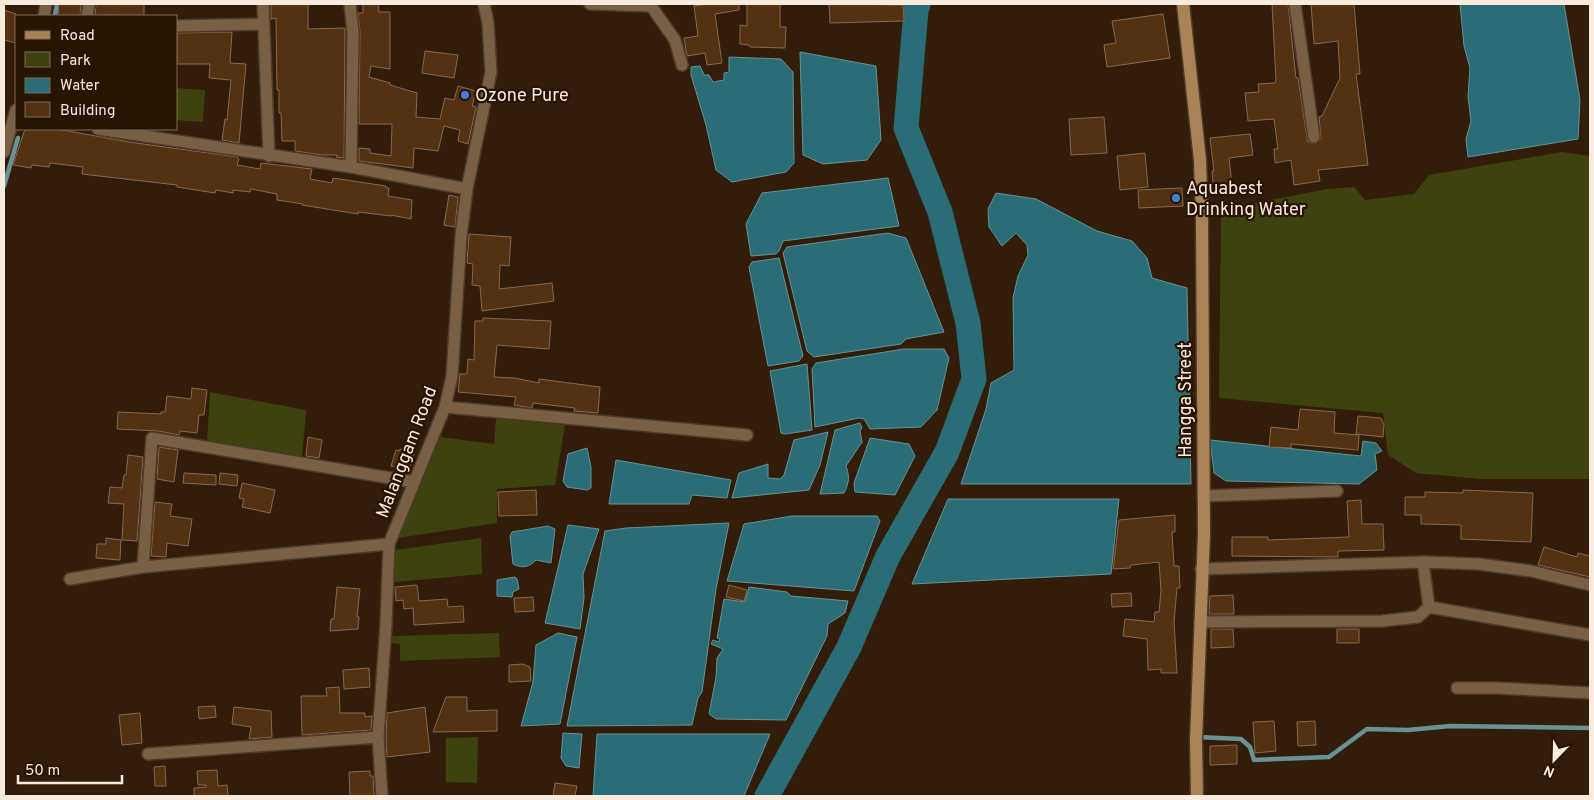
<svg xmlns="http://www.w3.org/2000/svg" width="1594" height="800" viewBox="0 0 1594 800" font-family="Overpass,sans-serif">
<rect width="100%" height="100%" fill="#321d0a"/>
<!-- green -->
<path fill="#3e420f" d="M176 88 205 90 203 122 176 120Z
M1562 152 1590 156V479H1482L1416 473 1388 455 1383 413 1219 398 1221 210 1327 189 1354 187 1365 200 1414 194 1429 175Z
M210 392 306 410 302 459 207 442Z
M496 418 565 425 555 485 497 489V523L398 538 440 437 494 444Z
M481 538 482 574 395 582V550Z
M499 633 500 657 400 661V644L391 643V636Z
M478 737 477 783 446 782V738Z"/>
<!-- water -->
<path fill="#2a6d76" stroke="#689295" d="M1460 4H1564L1580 100 1578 139 1468 157 1466 139 1471 121 1468 97 1470 68 1464 46Z
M800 52 876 66 881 140 867 160 823 164 803 155Z
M729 57 781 59 793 72 794 163 786 172 732 182 716 170 706 125 691 75V67L700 66 704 75H709L713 82 724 80V73L729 72Z
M888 178 899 226 783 241 779 251 776 254 751 256 746 224 762 193Z
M996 193 1036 199 1097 231 1132 241 1147 258 1152 278 1187 288 1191 484H961L986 409 991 383 1014 370 1013 298 1018 276 1028 255 1027 245 1016 233 1002 246 989 227 988 209Z
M888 233 906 238 944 332 906 339 901 344 814 357 807 351 783 253 787 247Z
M779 258 803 356 799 361 768 366 749 267 752 262Z
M904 349H944L949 358 937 410 921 427 870 429 864 419 859 418 815 427 812 369 816 363Z
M807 364 812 430 785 434 781 433 770 371Z
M860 423 862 428 860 431 862 442 846 466C850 477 849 483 844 493L820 494 835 430Z
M828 432 820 465 809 490 732 498 739 473 768 464V478L780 479 784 475 794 440Z
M870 438 909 444 915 456 895 495 855 492 854 483Z
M1210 440 1361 456 1363 441 1376 443 1382 451 1375 454 1377 470 1359 484 1226 481 1214 473Z
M587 448 591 467V488L587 490 567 487 563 481 568 454Z
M616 460 731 480 727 498 692 495 689 504H609Z
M948 499H1119L1111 574 912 584Z
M792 516H877L880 521 854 591 727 581 744 524Z
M729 523 716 589 702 692 698 698 692 725 567 726 605 531 626 528Z
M568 525 599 529 583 574 584 598 580 629 545 623Z
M548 526 555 529 551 563 536 560C529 567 523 569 513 564L510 536 512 532Z
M515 577 517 579 519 589 513 592 512 597 497 596V580Z
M749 587 787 592 791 596 848 601 845 613 828 624 827 636 786 720 716 719 709 714 716 677 717 658 723 649 711 644 713 640 719 642 720 639 717 638 724 599 745 602Z
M558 633 577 637 560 724 521 726 533 682 536 645Z
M563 733 582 734 579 768 566 766 561 758Z
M597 734H770L744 796H593Z"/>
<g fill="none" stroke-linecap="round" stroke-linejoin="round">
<!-- stream -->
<path stroke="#689295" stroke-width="4.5" d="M55 15 57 4
M4 186 18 138
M1197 737 1241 739 1250 747 1254 760 1329 757 1367 729 1408 730 1450 726 1590 728"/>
<!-- river -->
<path stroke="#2a6d76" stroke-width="25" d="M767 796 849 647 888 556 947 452 974 379 968 323 940 212 906 128 916 10 918 4"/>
</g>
<!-- building -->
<path fill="#543111" stroke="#846a56" d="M59 4H81L80 16H58Z
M96 4H144V16L106 15V16H95Z
M271 4H308V29L345 28 344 158 336 157 337 155H322L295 151V141H282L281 113H279V90H277L276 18 271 19Z
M363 4H378L379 12H390V69L371 66 369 77 390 83V85L417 93 416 117 440 119 445 98 454 100 458 86 476 91 472 106 476 107 468 144 458 141 460 130 444 126 438 151 414 148 413 168 359 161V148L370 149V153L391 156 392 124H359L360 32 358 13H363Z
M708 4H739V10L715 14 722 63 707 65 705 53 687 56 684 38 698 36 694 6Z
M747 4H780V27H786L785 48 750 47 749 45 740 44V25L747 26Z
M829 4 903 5 904 21 830 23Z
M1272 4H1288L1296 78H1298L1307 138 1308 142 1315 144 1321 139 1319 117 1322 116 1340 78 1338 41 1314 44 1311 4H1354L1360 74H1356L1368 165 1318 170 1320 181 1294 185 1291 160 1275 163 1274 149H1278L1274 119 1248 121 1245 93 1259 92 1258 84 1275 83 1276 80Z
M4 10 16 14V43L4 40Z
M1163 14 1170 58 1107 67 1104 45 1116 43 1112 21Z
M232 32 230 63 246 64 239 143 222 140 225 119 227 120 231 80 209 78 210 64H177V33Z
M425 51 458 55 454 78 422 73Z
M1104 117 1107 153 1071 155 1069 119Z
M25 129H57L129 142 237 157 239 159 237 165 260 169 261 163 312 169 310 179 332 183 333 178 386 186V188H389L388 196 412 200 411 219 391 215V216L358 212V214L302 205 303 204 277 200V194L251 189 250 192 233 190V193L216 190 215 193 177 187V185L82 174 83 167 50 163 49 167 32 165 31 168 13 165Z
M1250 134 1253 155 1229 158 1233 193 1214 195 1212 171H1214L1210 138Z
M1145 153 1148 187 1120 190 1117 156Z
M1182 188 1183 206 1139 208 1138 190Z
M449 195 458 197 455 227 444 225Z
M469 234 511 237 509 266 500 265 499 289 552 283 554 301 482 311 480 286 472 285 473 264 467 263Z
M483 318 551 321 549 349 497 345 494 377 515 378 539 383V379L600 387 598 413 574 411 575 408 533 403 532 408 514 405 516 397 458 392 460 374H467L468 359 474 360 475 321H483Z
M192 388 207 390 204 415H199L197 433 180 431 179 435 158 431 117 429 118 412 161 414V412H165L167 396 191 399Z
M1300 409 1335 412 1334 433 1359 435 1358 450 1291 444V448L1269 447 1271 427 1298 430Z
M1358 416 1381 418 1384 425 1383 437 1356 434Z
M308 437 322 440 319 458 306 456Z
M159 447 178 450 174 482 157 479Z
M400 449 414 453 409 471 391 466 396 450 399 451Z
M128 455 143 457 137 541 122 540 124 504 108 503 110 487 122 488 124 475H126Z
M184 473 216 475V485L183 483Z
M220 473 238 475 237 486 219 484Z
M242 483 275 490 270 513 242 507 244 499 239 498Z
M536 490 537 515 499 516 498 492Z
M1463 490 1533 493 1531 542 1461 539V525L1421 524V515H1405V497H1425V492L1463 493Z
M1361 500 1362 524H1383L1384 550 1338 551V557L1232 556V537H1268V540L1349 537 1347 501Z
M155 502 172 504 170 516 192 519 188 546 167 543 166 557 151 556Z
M1175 515V532H1172L1174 566H1179L1180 588H1177L1174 622 1177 673H1161V669L1148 670 1147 639 1123 636 1125 619 1154 622 1155 612H1159L1161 590 1159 562 1131 565 1130 568 1113 569 1119 520Z
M106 538 121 540 120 560 96 558 97 544H106Z
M1544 547 1577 557 1578 553 1590 556V577L1538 565Z
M417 585 419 601 447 599 448 607 463 606 464 622 414 625 413 608 404 609 403 600 396 601 395 587Z
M729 585 747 590 744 601 726 597Z
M337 587 360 589 357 617H359L358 629 330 631 331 619H334Z
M1131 593 1132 606 1112 607 1111 594Z
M1233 595 1234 614H1209L1210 596Z
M533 597 534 611 515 612 514 598Z
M1211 629H1233L1234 647 1211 648Z
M1337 629H1359V643H1337Z
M523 664 530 667 531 681 509 682V665Z
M369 668 370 687 344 689 343 670Z
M339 687 340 713H365V717L372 716 371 730 302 735 301 696H327L326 688Z
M446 697H467V711L497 710V731L433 732Z
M215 706 216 717 199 719 198 707Z
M234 707 271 711 272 737 249 739 251 727 232 724Z
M425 707 430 752 387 757 386 737 387 713Z
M140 713 142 743 122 745 119 715Z
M1274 721 1276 751 1255 753 1253 722Z
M1315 721 1316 745 1298 746 1297 722Z
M1237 745V764L1210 765V746Z
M165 766 166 786H155L154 767Z
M217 770 218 786 227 785 228 796H194V788L206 787V785H198L197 771Z
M370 771V776H373L374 796H350L349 772Z
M555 783 577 786 575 796H553Z"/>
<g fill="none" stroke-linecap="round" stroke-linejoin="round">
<!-- street casing -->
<g stroke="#4e3a28" stroke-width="14">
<path id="street" d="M263 4 269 156
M350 4 353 32 351 167
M590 4 651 6 675 40 682 65
M1295 4 1314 137
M44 16 46 4
M87 16 89 4
M176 26 263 24
M98 129 351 167 467 189
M4 152 16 110
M445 407 747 435
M1203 496 1337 491
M143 567 152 438 414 482
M1201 569 1423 562 1479 564 1531 571 1590 585
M70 579 143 567 389 544
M1429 607 1590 635
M1200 622 1382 621 1418 617 1429 607 1423 562
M1457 688H1496L1590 693
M148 754 378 737
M382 796 378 737 386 625 389 544 445 407 452 376 461 236 467 189 491 72 488 23 484 4"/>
</g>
<!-- secondary casing -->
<g stroke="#4e3a28" stroke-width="15">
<path id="secondary" d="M1183 4 1200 160 1202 221 1204 534 1196 740 1197 796"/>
</g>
<!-- street -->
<use href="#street" stroke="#796045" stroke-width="11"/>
<!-- secondary -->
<use href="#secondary" stroke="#aa8257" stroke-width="12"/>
</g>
<!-- markers -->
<g fill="#3f7fe0" stroke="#281403" stroke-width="2">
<circle cx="465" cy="95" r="5"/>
<circle cx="1176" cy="198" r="5"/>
</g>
<g text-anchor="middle" stroke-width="4.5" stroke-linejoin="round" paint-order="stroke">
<!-- poi labels -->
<g font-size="18" fill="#f9eade" stroke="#281403" text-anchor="start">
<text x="475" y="101">Ozone Pure</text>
<text x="1186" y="194">Aquabest<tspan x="1186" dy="21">Drinking Water</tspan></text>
</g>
<!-- street labels -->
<g font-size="18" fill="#f9eade" stroke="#281403">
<text transform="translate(1185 400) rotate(-90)" y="6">Hangga Street</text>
<text transform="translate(406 452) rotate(-69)" y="6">Malanggam Road</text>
</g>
</g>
<!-- border -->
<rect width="1594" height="800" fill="none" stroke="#f9eade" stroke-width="10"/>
<!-- legend -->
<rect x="15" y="15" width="162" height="115" fill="#281403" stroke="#7c6a5b"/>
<rect x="25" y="31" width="25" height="8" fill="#aa8257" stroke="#7c6a5b"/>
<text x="60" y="40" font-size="15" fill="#f9eade">Road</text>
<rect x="25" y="52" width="25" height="15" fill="#3e420f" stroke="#7c6a5b"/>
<text x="60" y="65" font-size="15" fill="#f9eade">Park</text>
<rect x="25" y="78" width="25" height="15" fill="#2a6d76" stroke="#7c6a5b"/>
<text x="60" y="90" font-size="15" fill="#f9eade">Water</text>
<rect x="25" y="102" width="25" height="15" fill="#543111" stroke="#7c6a5b"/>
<text x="60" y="115" font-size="15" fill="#f9eade">Building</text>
<!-- north arrow -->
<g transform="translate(1554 760) rotate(203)" stroke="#281403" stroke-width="4" paint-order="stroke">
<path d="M0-4L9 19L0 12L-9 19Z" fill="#f9eade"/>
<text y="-8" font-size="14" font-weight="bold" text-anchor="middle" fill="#f9eade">N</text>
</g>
<!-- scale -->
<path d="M18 775v8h104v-8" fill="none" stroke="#f9eade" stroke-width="2.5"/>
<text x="25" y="775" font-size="15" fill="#f9eade" stroke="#281403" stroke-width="4" paint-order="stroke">50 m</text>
</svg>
